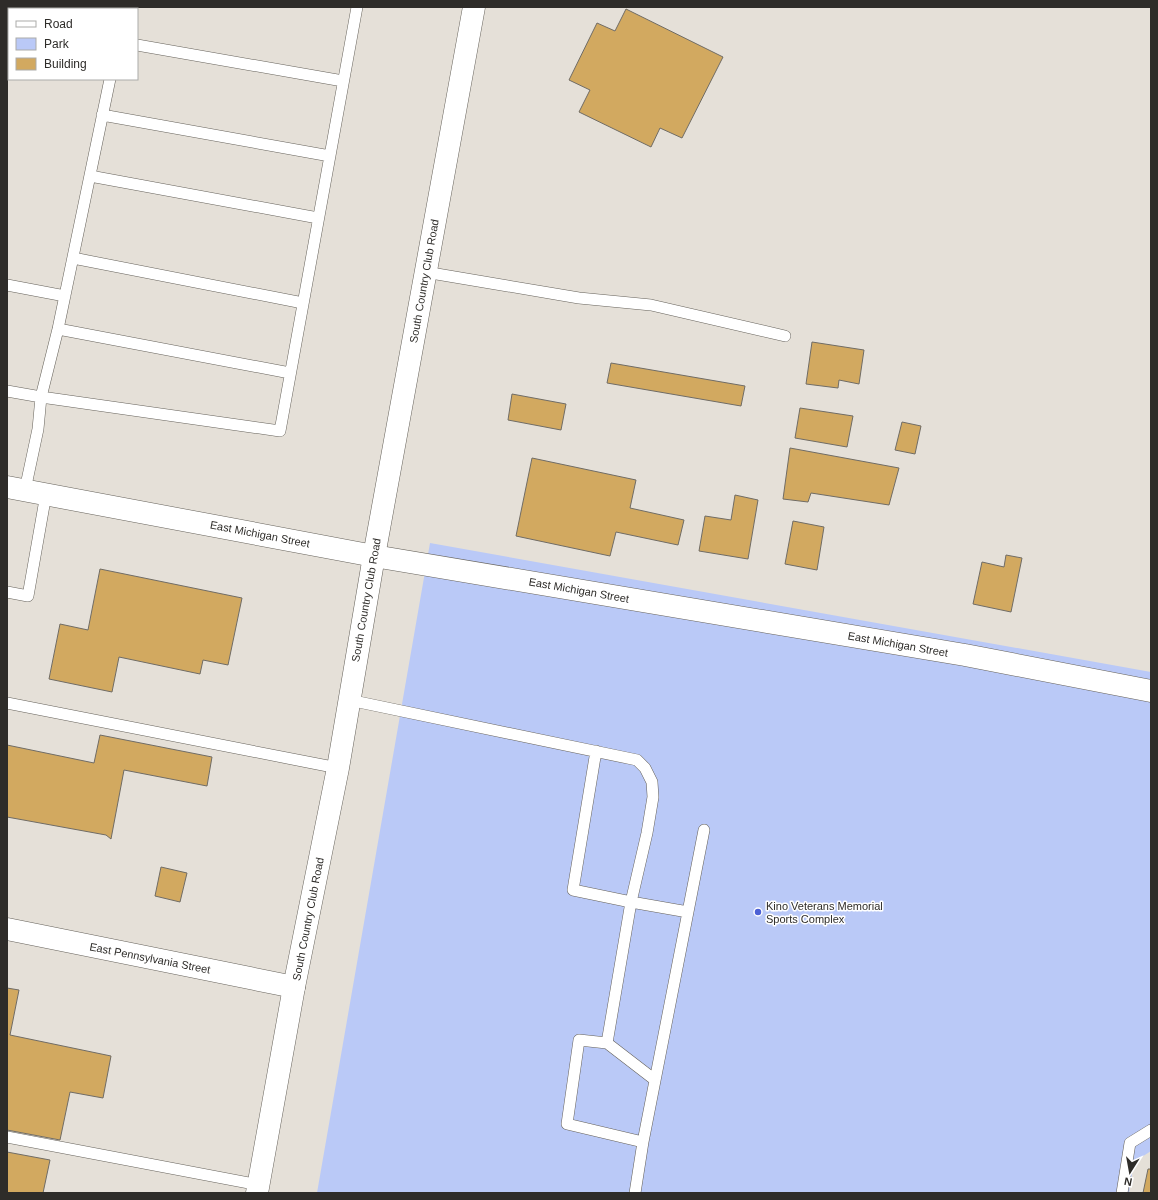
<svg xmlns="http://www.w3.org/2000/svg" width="1158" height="1200" viewBox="0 0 1158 1200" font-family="Helvetica,sans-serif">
<rect width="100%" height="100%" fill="#e5e0d8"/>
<!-- green -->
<path fill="#bac9f7" d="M430 543 1151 672V1151L1134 1162 1129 1193H317Z"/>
<!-- building -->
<path fill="#d2a960" stroke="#706c65" d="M626 9 723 57 682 138 660 128 651 147 579 112 590 90 569 80 597 23 615 31Z
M812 342 864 350 859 384 839 380 838 388 806 384Z
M611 363 745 386 741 406 607 383Z
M512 394 566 404 561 430 508 420Z
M800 408 853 416 847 447 795 438Z
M902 422 921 426 915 454 895 450Z
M790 448 899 468 889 505 811 493 808 502 783 499Z
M532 458 636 480 630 508 684 520 678 545 616 532 610 556 516 536Z
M735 495 758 500 748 559 699 551 705 516 731 520Z
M793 521 824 527 817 570 785 564Z
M1006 555 1022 558 1011 612 973 604 982 562 1004 567Z
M100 569 242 598 228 665 203 660 200 674 119 657 112 692 49 679 60 624 88 630Z
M100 735 212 757 207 786 124 770 111 839 106 835 7 817V745L94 763Z
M161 867 187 873 180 902 155 896Z
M7 988 19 990 10 1035 111 1056 103 1098 70 1092 60 1140 7 1130Z
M7 1152 50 1160 43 1193H7Z
M1148 1169H1151V1193H1143Z"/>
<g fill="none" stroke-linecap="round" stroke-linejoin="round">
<!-- lane casing -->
<g stroke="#66625b" stroke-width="12">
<path id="lane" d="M124 9 125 7
M137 45 343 81
M102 115 330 156
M90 176 318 218
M73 258 303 303
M425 272 579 298 651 305 785 336
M7 285 65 296
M58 329 290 373
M7 391 41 397 280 431 357 7
M25 490 38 429 41 397 58 329 110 79
M7 592 28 596 46 494
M349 700 637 760 645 768 652 782 653 797 647 833 631 902 573 890 596 751
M7 703 338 768
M688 912 631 902 607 1043 579 1040 567 1124 643 1142 704 830
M607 1043 655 1080
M7 1137 259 1185
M635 1193 643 1142
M1122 1193 1130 1143 1151 1130"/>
</g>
<!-- street casing -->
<g stroke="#66625b" stroke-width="23">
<path id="street" d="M7 487 374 556 965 655 1151 691
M7 929 294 987"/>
</g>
<!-- secondary casing -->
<g stroke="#66625b" stroke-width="23">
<path id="secondary" d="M257 1193 294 987 338 768 374 556 474 7"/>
</g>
<!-- lane -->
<use href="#lane" stroke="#fff" stroke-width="11"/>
<!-- street -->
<use href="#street" stroke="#fff" stroke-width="22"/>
<!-- secondary -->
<use href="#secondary" stroke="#fff" stroke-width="22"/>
</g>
<!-- markers -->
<circle fill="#4c60d5" stroke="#fff" stroke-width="1.5" cx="758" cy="912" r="4"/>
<g text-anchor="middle" stroke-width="3" stroke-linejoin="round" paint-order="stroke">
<!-- street labels -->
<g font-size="11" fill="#2e2c29" stroke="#fff">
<text transform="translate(424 281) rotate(-80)" y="4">South Country Club Road</text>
<text transform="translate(260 534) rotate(11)" y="4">East Michigan Street</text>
<text transform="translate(579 590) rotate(10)" y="4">East Michigan Street</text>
<text transform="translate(366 600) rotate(-80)" y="4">South Country Club Road</text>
<text transform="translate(898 644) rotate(10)" y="4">East Michigan Street</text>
<text transform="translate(308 919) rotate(-79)" y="4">South Country Club Road</text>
<text transform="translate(150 958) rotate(11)" y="4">East Pennsylvania Street</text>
</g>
<!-- poi labels -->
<g font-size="11" fill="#2e2c29" stroke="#fff" text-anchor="start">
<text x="766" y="910">Kino Veterans Memorial<tspan x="766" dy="13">Sports Complex</tspan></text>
</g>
</g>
<!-- border -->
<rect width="1158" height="1200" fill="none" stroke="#2e2c29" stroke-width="16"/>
<!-- legend -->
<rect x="8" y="8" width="130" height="72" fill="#ffffff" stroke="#ababa9"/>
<rect x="16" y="21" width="20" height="6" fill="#ffffff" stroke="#ababa9"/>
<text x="44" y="28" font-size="12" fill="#2e2c29">Road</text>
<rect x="16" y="38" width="20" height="12" fill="#bac9f7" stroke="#ababa9"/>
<text x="44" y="48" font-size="12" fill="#2e2c29">Park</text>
<rect x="16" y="58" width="20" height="12" fill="#d2a960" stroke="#ababa9"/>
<text x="44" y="68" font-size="12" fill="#2e2c29">Building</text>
<!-- north arrow -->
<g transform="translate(1130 1172) rotate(191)" stroke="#ffffff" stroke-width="3" paint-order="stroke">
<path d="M0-3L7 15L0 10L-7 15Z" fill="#2e2c29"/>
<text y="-6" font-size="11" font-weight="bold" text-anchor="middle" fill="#2e2c29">N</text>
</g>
</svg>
